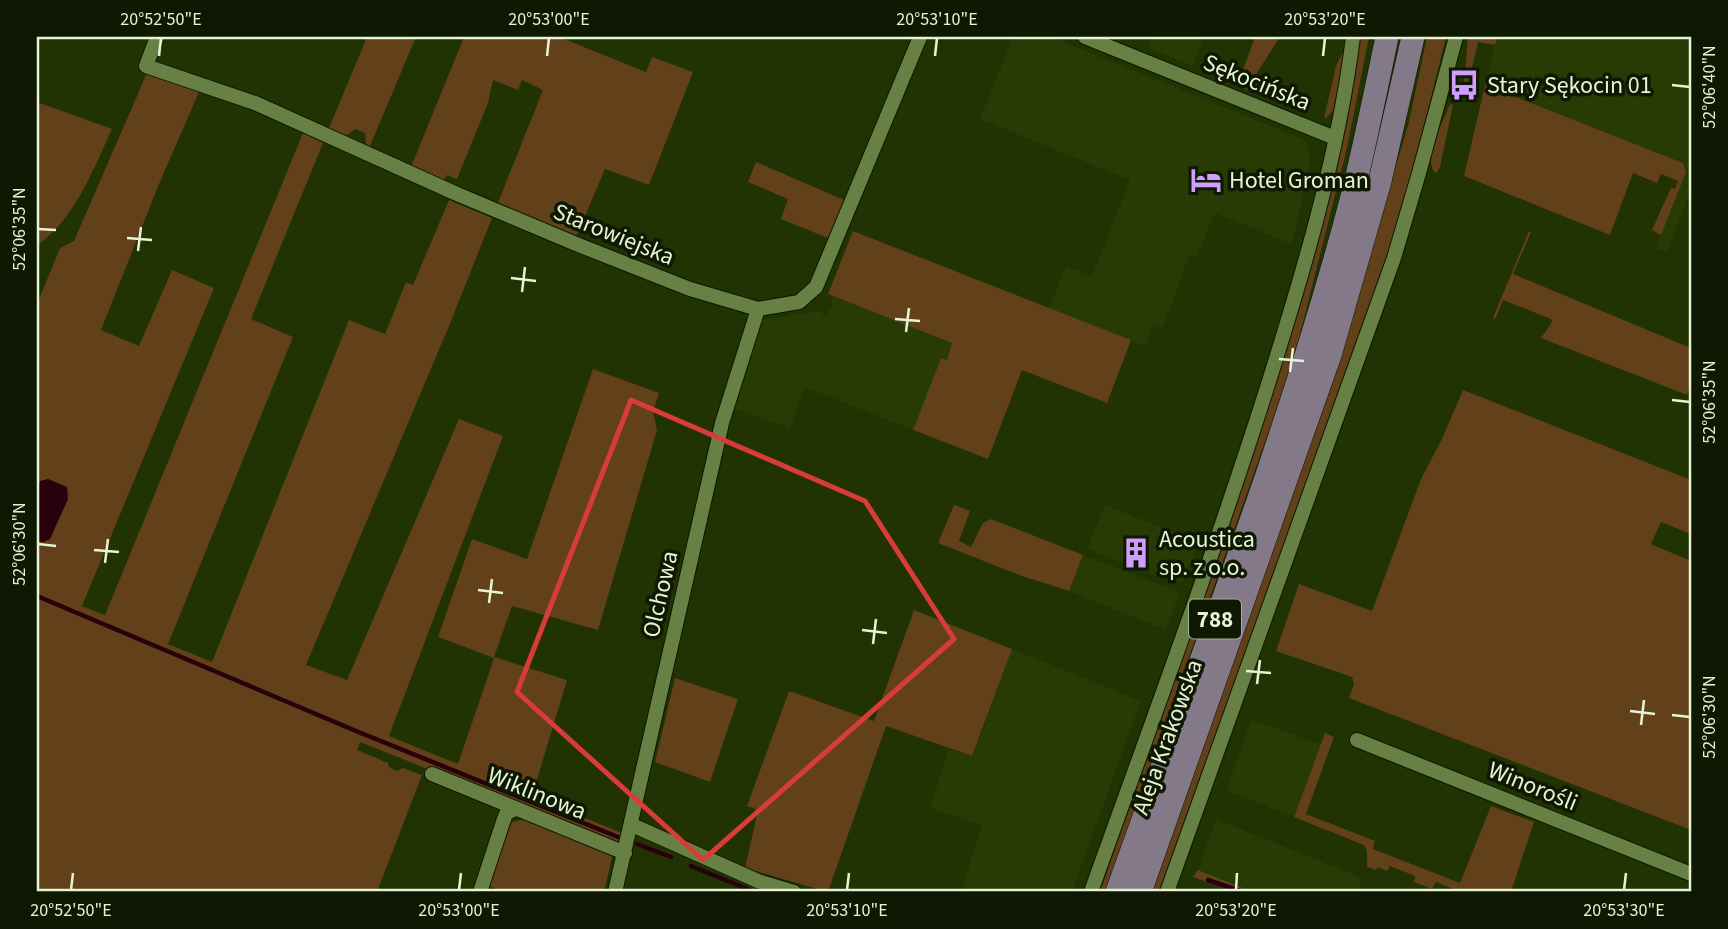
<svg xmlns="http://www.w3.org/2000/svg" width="1728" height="929" viewBox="0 0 1728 929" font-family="'Source Sans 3',sans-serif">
<rect width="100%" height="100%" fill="#213203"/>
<!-- built -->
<path fill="#283b05" d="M1013 37H1052L1307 141 1310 163 1292 244 1215 213 1196 258 1189 256 1163 328 1154 324 1146 346 1049 308 1066 266 1092 276 1130 180 980 119Z
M1152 37H1204L1193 66 1148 48Z
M1497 37H1691V190L1667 252 1656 248 1685 172 1683 163 1485 85Z
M832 296 953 343 947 360 941 358 913 430 805 387 790 428 733 408 761 320 821 311 824 316 832 307Z
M1105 505 1198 542 1183 582H1173L1087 549Z
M1083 555 1180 592 1166 630 1069 591Z
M1012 649 1141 701 1072 892H961L982 825 930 808 949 749 973 756Z
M1251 720 1321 744 1294 817 1226 790Z
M1216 819 1362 878 1357 892H1253L1198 870Z"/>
<!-- green -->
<path fill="#61401a" d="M367 37H416L370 146 366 144 365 133 356 129 345 136 329 128Z
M464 37H564V39L646 72 652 57 693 72 649 185 605 169 576 237 497 205 543 90 522 80 518 90 493 80 488 103 457 179 447 175 443 182 411 167Z
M1255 37H1280L1255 76 1293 103 1289 107 1240 87V78Z
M1359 37H1369L1347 148 1299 338 1274 416 1107 890 1100 892 1234 508Z
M1427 37H1446L1408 190 1392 243 1160 892H1148L1365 270 1409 122Z
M1468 37H1497L1495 45 1478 42 1468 84 1464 82Z
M1345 48 1336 107 1326 118H1324L1336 66Z
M147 73 199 92 159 184 101 330 139 346 172 270 214 288 82 606 105 615 303 133 323 143 251 319 293 337 168 644 212 662 349 320 385 334 406 282 413 285 449 200 492 218 449 326 306 665 347 680 459 419 503 436 389 736 458 764 494 658 438 637 472 539 527 559 593 369 659 393 653 412 657 430 598 630 512 606 494 657 567 680 532 796 624 834 621 843H613L360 742 357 750 388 763 389 767 397 771 403 768 422 775 377 892H37V304L60 248 74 241Z
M1485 85 1683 163 1686 172 1661 235 1652 230 1671 188 1675 189 1678 181 1661 174 1657 183 1633 173 1610 235 1464 176Z
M37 102 112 129C94 168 74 221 37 245Z
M1450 104 1453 105 1440 167 1436 173 1434 172C1424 153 1443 123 1450 104Z
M756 162 844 200 828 238 781 219 788 199 748 182Z
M853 231 1131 340 1107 403 1022 370 988 459 913 430 941 358 947 360 952 343 828 294Z
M1529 231 1531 232 1513 274 1691 348C1691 365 1693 379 1687 395L1541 338 1552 322 1551 319 1503 300 1495 319 1493 318Z
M1463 390 1691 480V534L1661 522 1651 544 1691 561V830L1349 698 1354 684 1352 677 1276 651 1299 584 1372 611 1421 479 1442 439Z
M954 505 970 511 959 541 971 547 983 523 991 519 1083 555 1069 591 1019 575 938 543Z
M914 610 1012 649 972 756 886 726 828 892 745 868 758 810 747 806 789 691 874 721Z
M675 678 738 699 710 782 655 762Z
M1325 733 1334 737 1306 814 1375 841 1373 849 1460 883 1491 806 1534 822 1511 892H1460L1436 882 1432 889 1414 882 1415 876 1390 866 1387 871 1378 867 1376 870 1367 867V852L1364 845 1294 817Z
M525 819 613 853 604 892H502L489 886 485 892 512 822Z
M1198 870 1253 892H1234L1193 877Z"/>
<!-- water -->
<path fill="#28010c" d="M48 479 67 487 68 499 50 539 44 542 37 541V490L40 481Z"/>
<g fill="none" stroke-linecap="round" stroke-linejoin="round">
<!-- stream -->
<path stroke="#28010c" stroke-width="4.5" d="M37 596 356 731 618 837
M637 844 671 857
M691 866 755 892
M1208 880 1243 892"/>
<!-- minor casing -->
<g stroke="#0d1800" stroke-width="16">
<path id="minor" d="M157 37 146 66 255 103 457 194 581 246 690 289 758 309 799 302 816 287 920 37
M1085 37 1335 138
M1357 740 1691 874
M432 774 625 853
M632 825 758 881 794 892
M480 892 503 822 506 814 515 809
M615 892 722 423 758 309
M1091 892C1150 727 1211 563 1264 397 1301 280 1338 158 1353 37
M1167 892 1394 258 1419 173 1456 37"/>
</g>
<!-- primary casing -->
<g stroke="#0d1800" stroke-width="24">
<path id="primary" d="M1117 892C1199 662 1290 433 1352 197 1365 144 1376 90 1387 37
M1140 892 1330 355 1380 181 1413 37"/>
</g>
<!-- minor -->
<use href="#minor" stroke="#678145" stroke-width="14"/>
<!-- primary -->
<use href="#primary" stroke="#847989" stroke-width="23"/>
</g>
<!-- marked area -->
<path fill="none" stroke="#d83c39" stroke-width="5" stroke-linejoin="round" d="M631 400 865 501 954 639 703 860 517 692Z"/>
<!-- ticks -->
<path fill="none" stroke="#e5f4d4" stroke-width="2.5" d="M159 56 161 38M547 56 549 38M935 56 937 38M1323 56 1325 38M1672 85 1690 87M38 229 56 230M127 238 152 240M138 251 141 227M511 278 536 281M522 292 525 267M895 319 920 321M906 332 909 308M1279 359 1304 361M1290 372 1293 348M1672 400 1690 402M38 544 56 546M94 550 119 552M105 563 108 539M478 590 503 593M489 603 492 579M862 630 887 633M873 644 876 619M1246 671 1271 673M1257 684 1260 660M1630 711 1655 714M1672 715 1690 717M1641 725 1644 700M71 890 73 873M459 890 461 873M847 890 849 873M1236 890 1237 873M1624 890 1626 873"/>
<!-- icons -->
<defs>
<g id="bus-bare" transform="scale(2.415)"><path d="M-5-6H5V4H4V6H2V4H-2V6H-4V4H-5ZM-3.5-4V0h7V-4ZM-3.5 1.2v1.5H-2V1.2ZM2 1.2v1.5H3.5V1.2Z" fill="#d19dfe" stroke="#0e1802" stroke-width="2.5" paint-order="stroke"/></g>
<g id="hotel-bare" transform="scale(2.415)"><path d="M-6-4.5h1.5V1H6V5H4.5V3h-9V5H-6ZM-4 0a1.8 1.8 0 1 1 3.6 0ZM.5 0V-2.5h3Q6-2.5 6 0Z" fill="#d19dfe" stroke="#0e1802" stroke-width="2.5" paint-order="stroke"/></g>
<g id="building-bare" transform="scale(2.415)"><path d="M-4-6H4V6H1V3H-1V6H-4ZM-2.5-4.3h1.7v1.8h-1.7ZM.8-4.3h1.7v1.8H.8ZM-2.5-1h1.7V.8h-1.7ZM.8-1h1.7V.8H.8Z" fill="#d19dfe" stroke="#0e1802" stroke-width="2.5" paint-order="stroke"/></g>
</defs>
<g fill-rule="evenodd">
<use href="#bus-bare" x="1464" y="85"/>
<use href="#hotel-bare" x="1206" y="180"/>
<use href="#building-bare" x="1136" y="553"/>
</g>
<g text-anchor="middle" stroke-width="7" stroke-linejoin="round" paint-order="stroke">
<!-- shield labels -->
<rect fill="#0e1802" stroke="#a4b295" stroke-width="2" x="1189" y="599.5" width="52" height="39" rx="5"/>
<g font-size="23" font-weight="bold" fill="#e5f4d4">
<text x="1215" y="627">788</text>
</g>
<!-- street labels -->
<g font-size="24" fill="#e5f4d4" stroke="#0e1802">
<text transform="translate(1257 82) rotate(22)" y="8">Sękocińska</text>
<text transform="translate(614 234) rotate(22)" y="8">Starowiejska</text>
<text transform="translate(660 594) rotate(-77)" y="8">Olchowa</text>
<text transform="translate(1167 737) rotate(-70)" y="8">Aleja Krakowska</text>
<text transform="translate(1533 786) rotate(22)" y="8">Winorośli</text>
<text transform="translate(537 793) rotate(22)" y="8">Wiklinowa</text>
</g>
<!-- poi labels -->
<g font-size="24" fill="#e5f4d4" stroke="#0e1802" text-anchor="start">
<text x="1487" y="93">Stary Sękocin 01</text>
<text x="1229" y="188">Hotel Groman</text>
<text x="1159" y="547">Acoustica<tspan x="1159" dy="28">sp. z o.o.</tspan></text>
</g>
</g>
<!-- border -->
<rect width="1728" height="929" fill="none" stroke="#0e1802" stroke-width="77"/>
<rect x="38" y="38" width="1652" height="852" fill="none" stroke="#e5f4d4" stroke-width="2.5"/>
<g font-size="18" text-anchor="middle" fill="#e5f4d4">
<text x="161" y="25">20°52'50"E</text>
<text x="549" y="25">20°53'00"E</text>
<text x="937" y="25">20°53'10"E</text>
<text x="1325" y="25">20°53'20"E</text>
<text transform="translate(1709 87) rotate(-90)" y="6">52°06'40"N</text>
<text transform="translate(19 229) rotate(-90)" y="6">52°06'35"N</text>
<text transform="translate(1709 402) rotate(-90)" y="6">52°06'35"N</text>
<text transform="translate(19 544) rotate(-90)" y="6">52°06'30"N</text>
<text transform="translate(1709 717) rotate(-90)" y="6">52°06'30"N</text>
<text x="71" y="916">20°52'50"E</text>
<text x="459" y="916">20°53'00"E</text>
<text x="847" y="916">20°53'10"E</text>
<text x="1236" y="916">20°53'20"E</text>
<text x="1624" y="916">20°53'30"E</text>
</g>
</svg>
